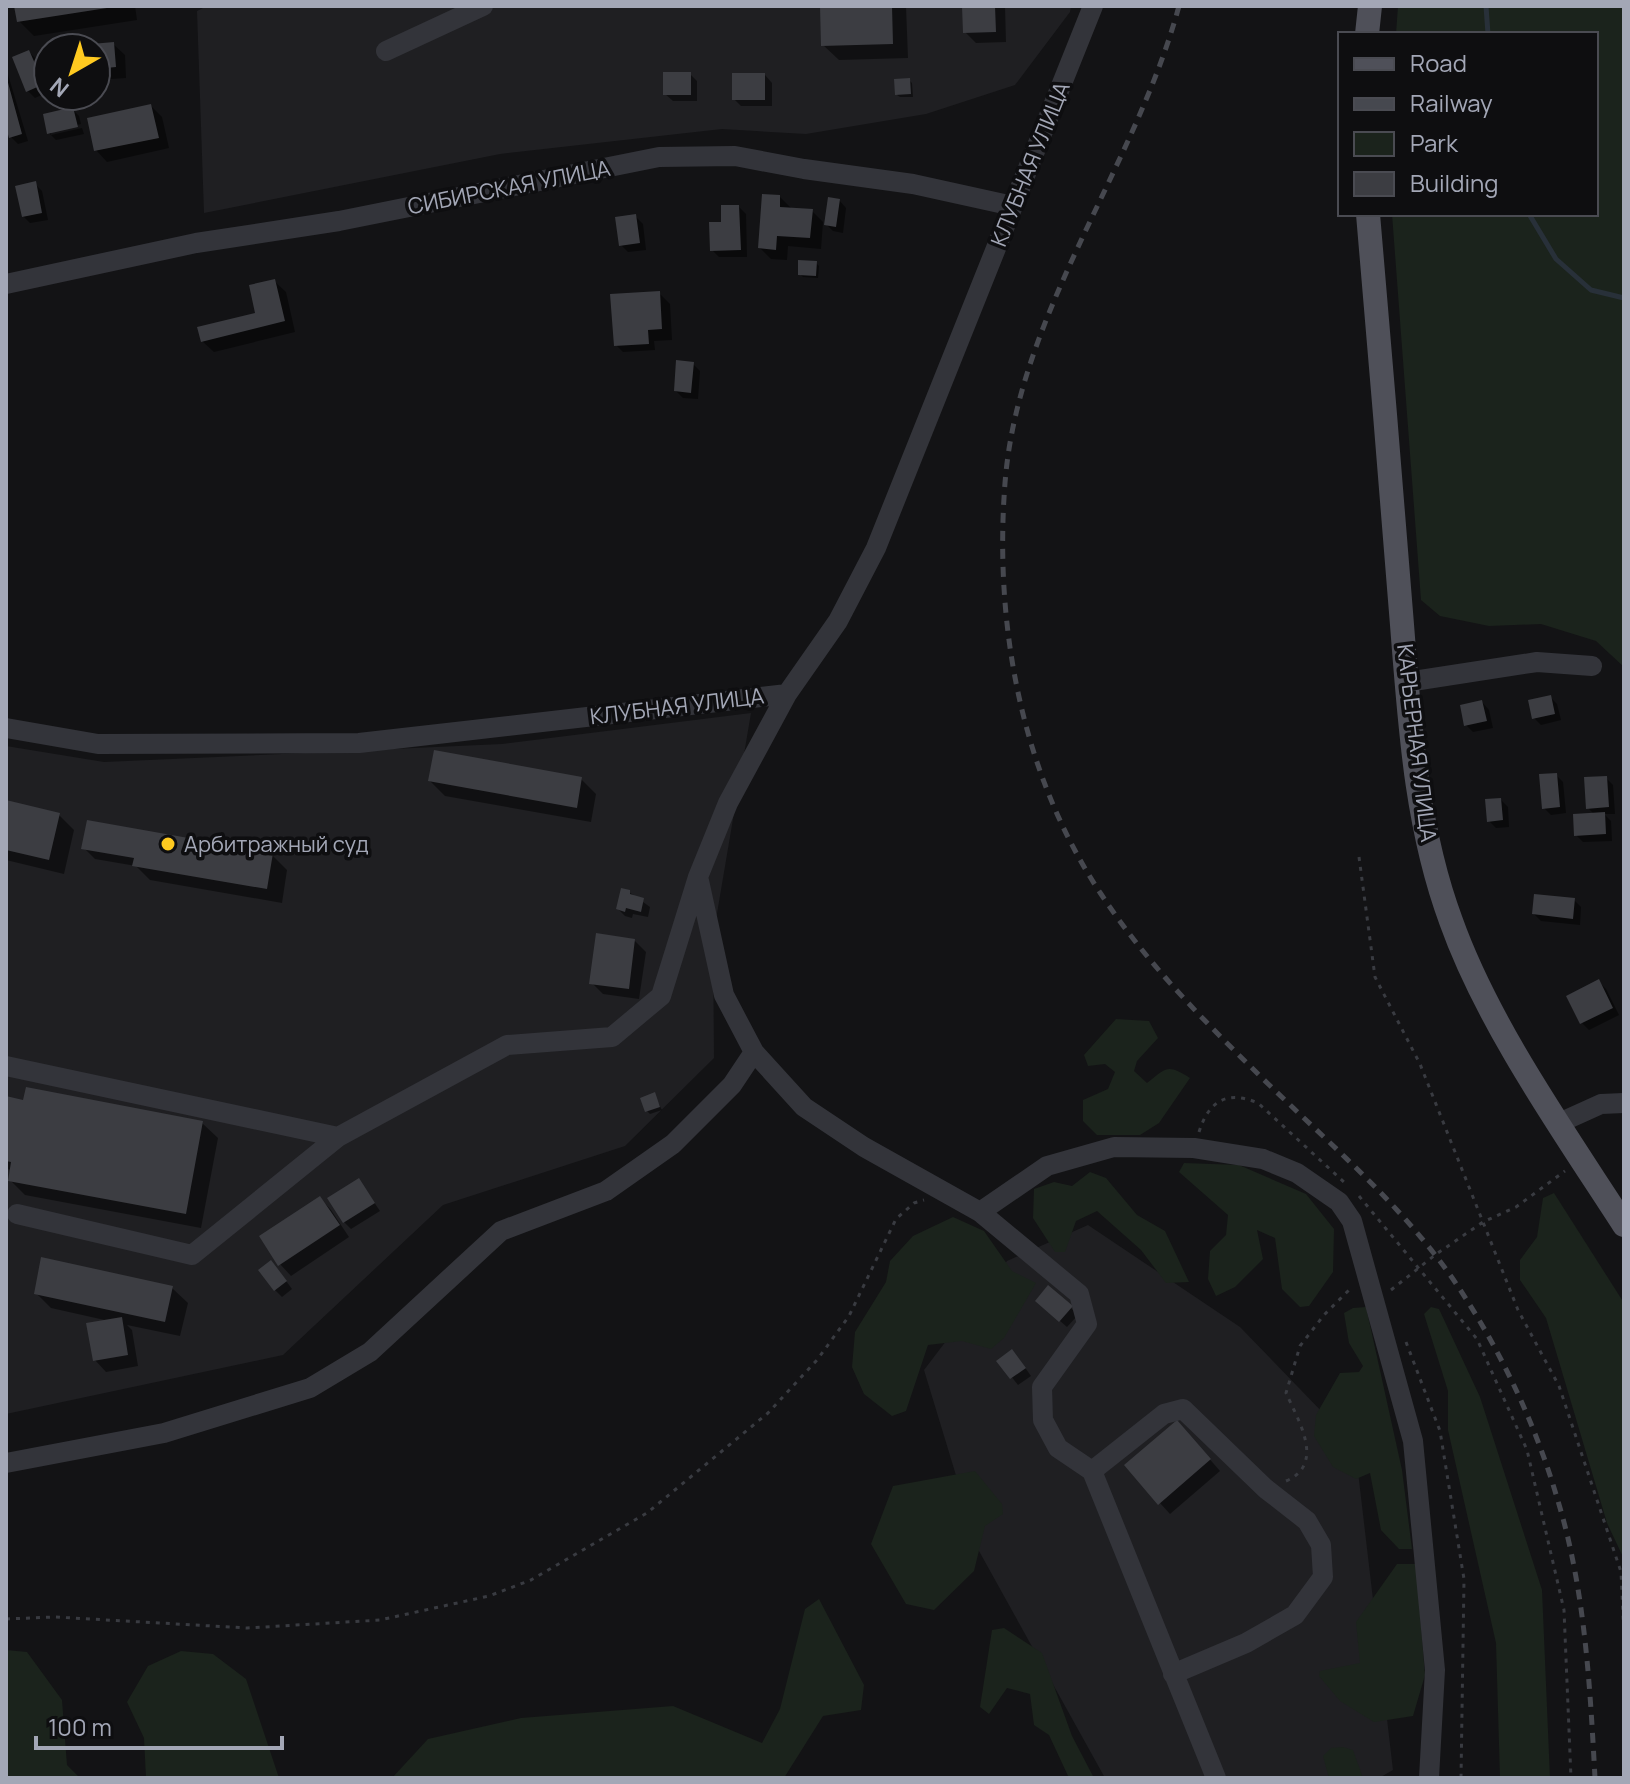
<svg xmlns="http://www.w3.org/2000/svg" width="1630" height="1784" viewBox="0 0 1630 1784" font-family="Manrope,sans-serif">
<rect width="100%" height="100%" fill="#131315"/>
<!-- built -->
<path fill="#1f1f22" d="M207 6H1071L1070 12 1015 85 926 114 806 134 722 129 500 154 204 213 197 11Z
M751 713 713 937 714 1058 625 1146 443 1205 283 1355 6 1414V746L104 762 502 744Z
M1088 1225 1240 1327 1355 1446 1393 1770 1379 1778H1105L979 1551 924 1370 1007 1261Z"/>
<!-- green -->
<path fill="#1b231c" d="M1398 6H1624V667L1596 641 1541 624 1489 626 1440 616 1421 600 1392 214H1596V34H1396Z
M1116 1019 1149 1021 1158 1038 1137 1061 1134 1071 1147 1083C1166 1068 1167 1063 1190 1078L1159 1123 1140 1135H1097L1083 1121V1100L1108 1089 1115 1072 1105 1064 1088 1066 1084 1055Z
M1184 1163 1239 1165 1306 1194 1334 1229 1333 1272 1309 1306 1300 1307 1282 1289 1275 1238 1257 1230 1263 1259 1235 1287 1216 1296 1208 1279 1210 1251 1226 1235 1228 1215 1179 1172Z
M1090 1172 1106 1178 1137 1215 1165 1231 1189 1282 1166 1283 1141 1250 1097 1211 1076 1221 1065 1252H1055L1033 1218 1034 1189 1054 1182 1072 1186Z
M1554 1193 1624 1303V1559L1607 1523 1546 1318 1520 1280V1260L1537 1237 1543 1198Z
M953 1217 984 1231 1012 1271 1036 1283 1004 1338 991 1349 962 1341 928 1345 906 1411 892 1416 864 1394 852 1367 855 1332 886 1282 890 1261 913 1236Z
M1366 1307 1402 1470 1412 1549H1399L1381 1530 1370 1473 1356 1479 1333 1467 1314 1436 1316 1415 1340 1373 1359 1372 1363 1366 1349 1343 1344 1313 1353 1308Z
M1431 1307 1439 1309 1480 1397 1542 1590 1550 1778H1500L1496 1643 1448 1430V1391L1424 1314Z
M975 1471 1002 1504 1003 1514 985 1526 974 1571 934 1610 906 1604 871 1544 893 1486Z
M1397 1564H1416L1425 1675 1413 1716 1374 1722 1340 1701 1319 1676 1320 1671 1360 1663 1356 1622Z
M819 1599 864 1685 861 1710 823 1716 784 1778H392L428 1739 521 1718 673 1706 762 1743 780 1709 805 1609Z
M1004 1628 1042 1653 1072 1736 1094 1778H1069L1049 1735 1034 1725 1030 1694 1007 1688 989 1714 980 1707 992 1630Z
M6 1650 27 1652 62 1700 67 1765 80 1778H6Z
M181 1651 213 1654 246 1679 279 1778H146L144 1738 127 1702 148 1666Z
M1343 1747 1353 1750 1363 1778H1329L1323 1756 1331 1748Z"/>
<!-- shadow -->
<path fill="#0007" d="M16 6H135L137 20 34 36 19 21Z
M822 6H906L908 58 839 60 823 45Z
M964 6H1005L1006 42 976 43 965 32Z
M113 44 125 55 126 78 96 80V48H65Z
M29 52 36 59 48 88V92L35 98 28 91Z
M6 68 28 141 18 144 11 137 6 120Z
M690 74 697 81V101H673L665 94Z
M765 75 772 83V106H741L734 99Z
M909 80 912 83 913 97H900L897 95Z
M151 106 162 117 169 148 107 162 96 150Z
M72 109 79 116 81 124 51 131V135L49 133Z
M82 128 84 134 56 140 51 135Z
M35 184 42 191 48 220 30 223 23 216Z
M780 197 791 208 812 211 823 222 821 249 788 246 787 260 771 259 760 248Z
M839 200 846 208 843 233 833 231 826 224Z
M739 207 746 214 747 257H719L712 250 723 224Z
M635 216 643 224 646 250 628 252 621 245Z
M816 263 819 266 818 278 803 277 800 274Z
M274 281 286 292 295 332 214 352 202 341 258 314Z
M659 293 670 304 672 340 654 341 655 350 623 352 616 345Z
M693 364 700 371 698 399 683 398 676 391Z
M1550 697 1557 704 1561 720 1541 725 1534 718Z
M1482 702 1489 710 1493 728 1473 732 1466 725Z
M1556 775 1563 782 1566 813 1551 815 1544 808Z
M1606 778 1613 785 1615 814H1604L1611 821 1612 841 1583 842 1576 835 1595 815 1588 808Z
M581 779 596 794 591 822 445 796 430 781Z
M1501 800 1508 807 1509 827 1496 828 1489 821Z
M6 803 59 815 74 830 64 874 6 860Z
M84 848 272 855 287 870 282 903 150 880 136 866 95 859Z
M629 892 650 907 648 917 633 914 632 918 625 916 618 909Z
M1574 900 1581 907 1580 925 1541 921 1534 914Z
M635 941 646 952 639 999 603 994 592 983Z
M1599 982 1606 989 1619 1015 1589 1030 1582 1023Z
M654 1095 662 1110 650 1114 647 1111Z
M6 1099 202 1123 218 1138 201 1228 25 1195 10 1180 12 1170 6 1169Z
M359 1180 380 1211 351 1229 344 1222Z
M320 1198 331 1210 349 1237 291 1276 280 1264Z
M278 1270 292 1289 282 1297 275 1290Z
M172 1288 188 1303 180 1336 127 1325 132 1330 138 1366 106 1372 95 1360 109 1321 51 1308 36 1293Z
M1045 1308H1071L1078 1315 1067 1327Z
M1019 1359 1031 1376 1018 1385 999 1361Z
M1187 1433 1220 1471 1170 1514 1160 1503Z"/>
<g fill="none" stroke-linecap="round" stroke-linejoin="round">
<!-- stream -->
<path stroke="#283039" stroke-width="5" d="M1486 6 1488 34
M1529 214 1556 259 1591 290 1624 298"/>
</g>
<!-- building -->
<path fill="#3c3d42" d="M14 6H107V8L17 22Z
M820 6H892L893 44 821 46Z
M962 6H995L996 32 963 33Z
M114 42 116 67 96 69V48H69V46Z
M29 50 44 84 26 92 12 57Z
M663 72H691V95H663Z
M732 73H765V100H732Z
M910 78 911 94 895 95 894 79Z
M7 79 22 134 9 138 6 127Z
M151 104 159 138 94 151 87 118Z
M73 107 78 127 47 134 43 114Z
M36 181 42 213 22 217 15 186Z
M762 194 780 195V207L813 209 810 238 777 236 776 250 758 248Z
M828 197 840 199 836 227 824 225Z
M721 205H739L741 250 710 251 709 222H721Z
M636 214 640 243 619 246 615 217Z
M798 260 817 261 816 276 798 275Z
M275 279 285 321 201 342 197 327 255 313 249 285Z
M660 291 662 329 648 330 649 344 614 346 610 294Z
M676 360 694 362 691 393 674 391Z
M1551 695 1555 714 1532 719 1528 700Z
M1482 700 1487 721 1464 726 1460 705Z
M434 750 582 777 577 808 428 781Z
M1557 773 1560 807 1542 809 1539 774Z
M1607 776 1609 807 1586 809 1584 777Z
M1501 798 1503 820 1487 822 1485 799Z
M6 800 60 813 49 860 6 850Z
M1605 812 1606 834 1574 836 1573 814Z
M87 820 273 853 267 889 132 866 134 858 81 849Z
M621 888 630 890V894L644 898 641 912 626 908 625 912 616 909Z
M1534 894 1575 898 1573 919 1532 914Z
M596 933 635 939 629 989 589 984Z
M1599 979 1613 1008 1580 1024 1566 996Z
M26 1087 203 1121 186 1214 8 1181 11 1162 6 1161V1096L23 1100Z
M655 1092 660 1107 645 1112 640 1098Z
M359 1178 375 1203 343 1223 327 1198Z
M320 1196 340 1225 278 1266 259 1236Z
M41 1257 173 1286 165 1322 34 1294Z
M271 1260 287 1281 274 1291 258 1270Z
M1048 1285 1073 1306 1059 1322 1035 1301Z
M122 1317 128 1355 93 1361 86 1323Z
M1012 1349 1026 1368 1010 1379 996 1361Z
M1177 1420 1211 1459 1158 1505 1124 1465Z"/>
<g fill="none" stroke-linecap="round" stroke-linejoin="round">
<!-- path -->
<path stroke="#393b41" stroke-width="3" stroke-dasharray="4 6" stroke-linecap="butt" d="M1359 857 1375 977 1420 1064 1518 1310 1559 1386 1621 1572 1624 1637
M1199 1132C1209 1100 1228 1090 1258 1103L1344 1182
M1359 1196 1477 1339 1527 1450 1564 1610 1571 1778
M1391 1290 1435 1255 1483 1222 1516 1207 1565 1171
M1406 1342 1440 1431 1464 1579 1461 1778
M1286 1481C1326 1464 1298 1420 1286 1393L1300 1346 1324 1315 1351 1288
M6 1619 55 1617 247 1628 380 1620 489 1596 531 1580 647 1513 768 1413 817 1360 849 1316 896 1219 914 1203 924 1200"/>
<!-- minor -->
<path stroke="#33343a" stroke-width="20" d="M386 51 483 6
M6 284 196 243 339 221 659 157 735 156 804 169 913 184 1013 206
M1407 682 1537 662 1592 666
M6 728 98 744 359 743 787 694
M699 881 724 995 754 1052 804 1107 864 1147 980 1212 1079 1294 1087 1324 1042 1387 1043 1420 1058 1448 1092 1471 1164 1414 1183 1409 1266 1489 1307 1521 1321 1545 1323 1577 1295 1615 1246 1643 1173 1674
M6 1066 338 1137
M1559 1123 1601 1104 1624 1103
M980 1212 1047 1166 1114 1147 1194 1148 1263 1159 1297 1173 1339 1202 1352 1221 1413 1441 1435 1670 1429 1778
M17 1214 192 1255 338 1137 507 1045 612 1037 661 996 698 877 728 803 787 694 838 621 876 548 1093 6
M6 1463 164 1433 310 1388 370 1352 501 1231 606 1191 673 1144 732 1085 754 1052
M1092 1471 1216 1778"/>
<!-- major -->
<path stroke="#4f5059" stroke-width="24" d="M1367 34 1370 6
M1368 214C1379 343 1390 471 1400 600 1409 707 1413 819 1451 921 1488 1025 1564 1132 1624 1225"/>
<!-- rail -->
<path stroke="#46484f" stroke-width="5" stroke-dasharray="10 8" stroke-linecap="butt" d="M1179 6C1135 168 1018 314 1005 483 994 624 1021 774 1101 894 1143 958 1197 1014 1251 1067 1321 1137 1401 1202 1457 1285 1501 1351 1536 1425 1558 1501 1585 1590 1590 1686 1595 1778"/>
</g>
<!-- markers -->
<circle fill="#ffca20" stroke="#0e0e10" stroke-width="3" cx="168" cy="844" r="8"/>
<g text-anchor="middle" stroke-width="7" stroke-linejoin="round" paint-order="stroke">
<!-- street labels -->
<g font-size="22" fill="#a3a7b6" stroke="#0e0e10">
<text transform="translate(1030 164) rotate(-68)" y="8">КЛУБНАЯ УЛИЦА</text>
<text transform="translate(509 187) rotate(-11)" y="8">СИБИРСКАЯ УЛИЦА</text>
<text transform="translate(677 706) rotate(-7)" y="8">КЛУБНАЯ УЛИЦА</text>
<text transform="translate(1417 743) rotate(83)" y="8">КАРЬЕРНАЯ УЛИЦА</text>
</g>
<!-- poi labels -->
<g font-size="22" fill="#a3a7b6" stroke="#0e0e10" text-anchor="start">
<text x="184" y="852">Арбитражный суд</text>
</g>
</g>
<!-- border -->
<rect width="1630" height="1784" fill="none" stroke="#a3a7b6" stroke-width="16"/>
<!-- legend -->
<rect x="1338" y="32" width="260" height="184" fill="#0e0e10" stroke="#4a4b52" stroke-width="2"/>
<rect x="1354" y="58" width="40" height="12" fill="#4f5059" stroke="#4a4b52" stroke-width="2"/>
<text x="1410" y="72" font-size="24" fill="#a3a7b6">Road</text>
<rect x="1354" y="98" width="40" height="12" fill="#46484f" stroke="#4a4b52" stroke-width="2"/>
<text x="1410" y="112" font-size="24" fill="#a3a7b6">Railway</text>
<rect x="1354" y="132" width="40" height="24" fill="#1b231c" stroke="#4a4b52" stroke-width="2"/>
<text x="1410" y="152" font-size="24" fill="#a3a7b6">Park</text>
<rect x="1354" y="172" width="40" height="24" fill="#3c3d42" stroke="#4a4b52" stroke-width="2"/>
<text x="1410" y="192" font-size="24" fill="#a3a7b6">Building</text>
<!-- north arrow -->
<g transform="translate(72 72) rotate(219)"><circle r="38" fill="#0e0e10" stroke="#4a4b52" stroke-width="2"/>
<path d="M0-6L14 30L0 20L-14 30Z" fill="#ffca20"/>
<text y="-12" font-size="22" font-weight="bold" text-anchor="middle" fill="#a3a7b6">N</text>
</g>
<!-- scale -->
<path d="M36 1736v12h246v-12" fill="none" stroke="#a3a7b6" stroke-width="4"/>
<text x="48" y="1736" font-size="24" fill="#a3a7b6" stroke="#0e0e10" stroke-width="6" paint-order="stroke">100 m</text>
</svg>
